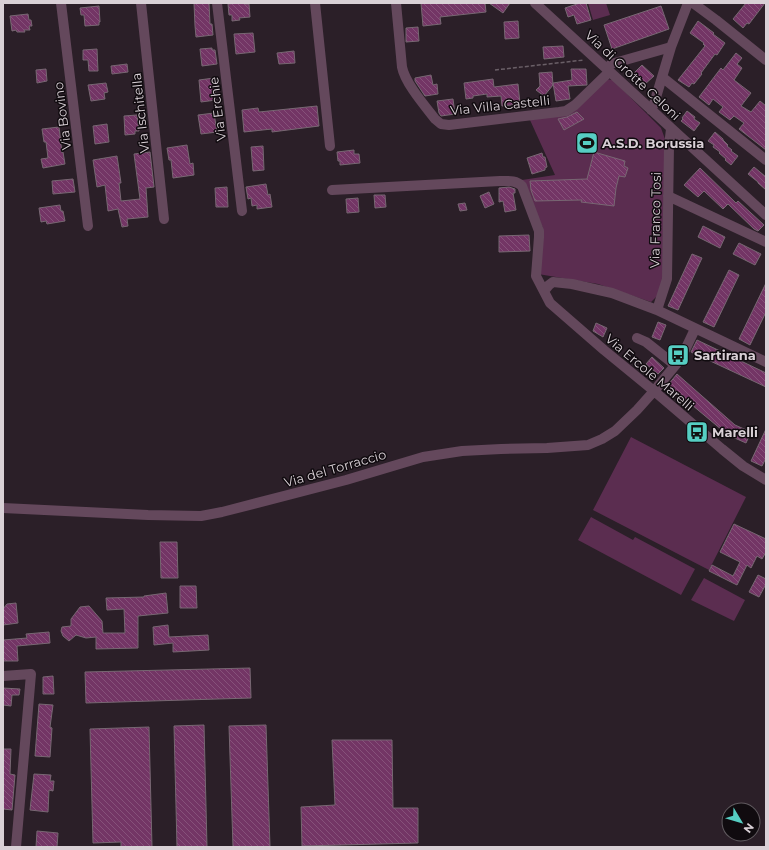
<svg xmlns="http://www.w3.org/2000/svg" width="769" height="850" viewBox="0 0 769 850" font-family="Montserrat,sans-serif">
<defs>
<pattern id="building-back-hatch" width="6" height="6" patternUnits="userSpaceOnUse"><rect width="6" height="6" fill="#733565"/><path d="M-1 5l2 2M0 0l6 6M5-1l2 2" fill="none" stroke="#86517a"/></pattern>
</defs>
<rect width="100%" height="100%" fill="#2b1f28"/>
<!-- pitch -->
<path fill="#5b2d50" d="M588 3H606L610 15 593 20Z
M606 79 613 80 661 128 665 139 663 282 658 295 651 302 598 284 538 274 543 228 522 180 555 175 530 120 570 113Z
M631 437 746 497 709 570 593 510Z
M591 517 633 540 635 537 695 569 681 595 578 540Z
M704 578 745 600 734 621 691 600Z"/>
<!-- building -->
<path fill="url(#building-back-hatch)" stroke="#776772" d="M194 3H209L210 24H212L213 35 196 37 195 26Z
M239 3H244V4H249L250 17 239 18 240 20 232 21V15H229L228 4Z
M421 3H485L486 12 440 17 441 24 423 26Z
M489 3H510L503 13Z
M580 3H586L591 20 577 24 574 15 568 17 565 8Z
M746 3H765L749 24 747 23 743 28 733 19Z
M99 6 100 22H99V25L85 26 84 15H81L80 8Z
M661 6 669 29 612 49 604 25Z
M28 14 29 20H31L32 26H29L30 30H24L25 32H17L16 30 12 31 10 16Z
M518 21 519 38 505 39 504 22Z
M698 21 714 33 713 34 725 43 717 55 715 54 701 73 702 74 694 84 692 83 689 87 678 80 705 46 703 44 704 43 690 33Z
M418 27 419 41 406 42V28Z
M253 33 255 52 236 54 234 34Z
M563 46 564 57 544 59 543 47Z
M212 48V50H215L217 64 202 66 200 49Z
M97 49 98 71H89L88 60H83V50Z
M294 51 295 63 279 64 277 53Z
M736 53 742 58 737 64 742 68 734 80 751 93 741 106 751 112 760 101 766 106V150L739 129 744 123 734 116 730 120 719 112 723 107 713 99 709 105 699 97 721 68 723 70Z
M127 64 128 72 112 74 111 66Z
M642 65 654 76 644 85 633 74Z
M46 69 47 81 37 83 36 70Z
M571 69H586L587 85 568 86 570 99 556 101 553 83 572 80Z
M552 72 553 85 544 96 536 90 540 86 539 73Z
M431 75 433 85 437 84 438 94 425 96 415 81V78Z
M214 78 216 100 201 102 199 80Z
M493 79 494 87 518 84 520 104 502 106 501 96 487 97V94L473 96V98L466 99 464 83Z
M106 83 108 92 104 93 105 99 91 101 88 85Z
M453 99 455 114 441 116 439 113 437 101Z
M317 106 319 126 272 132V129L244 132 242 110 258 108 259 112Z
M687 111 695 117 694 119 700 123 694 131 681 121 683 119 682 118Z
M577 112 584 119 564 130 558 119 567 117Z
M214 113 217 132 201 134 198 115Z
M137 115 139 131H135V134L125 135 124 116Z
M107 124 109 142 95 144 93 126Z
M59 127 62 153 63 152 65 164 43 168 41 159 48 158 46 142H44L42 129Z
M715 132 723 139V140L728 145 727 146 732 150 731 151 738 156 731 165 725 160 726 159 719 153 720 152 713 147 714 145 708 141Z
M187 145 190 164 193 163 194 175 173 178 171 160H169L167 148Z
M263 146 264 170 253 171 251 147Z
M354 150V154H359L360 163 340 165V161H338L337 152Z
M150 152 154 187 146 188 148 217 127 219 128 226 122 227 118 209 108 211 105 185 97 187 93 160 117 156 121 183H119L121 201 140 199 134 154Z
M594 152 625 161 624 166 628 168 625 177 619 176 616 188 614 206 581 202 582 200 535 201 531 190 530 181 587 179Z
M542 153 543 157H545L547 167 545 168V170L532 174 527 158Z
M754 167 766 177V190L758 183V182L748 174Z
M700 168 736 203 738 201 764 225 758 231 754 229 728 204 723 209 704 191 698 197 684 185Z
M73 179 75 192 53 194 52 181Z
M266 184 268 195 270 194 272 207 257 209V205L252 206 251 198 248 199 246 187Z
M227 187 228 207H216L215 188Z
M509 187 515 189V193H513L516 210 505 212 503 201 499 202V188Z
M489 192 494 204 485 208 480 196Z
M374 195H385L386 207 375 208Z
M358 198 359 212 347 213 346 199Z
M465 203 467 210 460 211 458 204Z
M60 205 61 211H63L65 221 47 224 46 221 41 222 39 208Z
M703 226 725 237 720 248 698 237Z
M529 235 530 251 499 252V236Z
M739 243 761 254 755 265 733 254Z
M692 254 702 258 678 310 668 306Z
M729 270 739 275 714 327 703 322Z
M766 283V312L750 345 739 339Z
M658 322 666 325 660 340 652 337Z
M596 323 607 328 603 337 593 331Z
M697 340 766 373V387L691 352Z
M652 357 664 368 658 374 646 364Z
M677 374 735 425 751 432 746 443 728 435 668 385Z
M766 429V458L762 466 751 461Z
M734 524 766 539V552L762 559 757 556 751 568 747 565 737 585 709 571 712 565 733 576 740 562 720 552Z
M160 542H177L178 578H161Z
M758 575 766 579V584L759 597 749 592Z
M180 586H196L197 608H180Z
M166 593 168 613 138 616V648L96 649V637L86 638 76 635 69 641 63 636 61 631 62 627 71 626V619L80 607 89 606 102 621 103 633H125L124 609 107 610 106 598 144 597V596Z
M16 603 18 623 3 625V609L7 604Z
M168 625 169 637 208 635 209 650 173 652V643L154 645 153 627Z
M49 632 50 643 17 646 18 661H3V640L27 638 26 634Z
M250 668 251 698 86 703 85 672Z
M53 676 54 694H43V677Z
M3 688 20 689 19 695H12L11 706 3 705Z
M39 704 53 705 50 727 52 728 50 757 35 756Z
M204 725 207 847H177L174 726Z
M266 725 270 847H233L229 726Z
M149 727 152 847H121V842L93 843 90 729Z
M332 740H392L393 808H418V843L302 846 301 807 335 805Z
M3 749H11L10 774 15 775 12 810 3 809Z
M34 774 51 775 50 781H54L53 791 49 790 48 812 30 810Z
M37 831 58 833 57 847H36Z"/>
<g fill="none" stroke-linecap="round" stroke-linejoin="round">
<!-- path -->
<path stroke="#6a5f67" stroke-width="1.5" stroke-dasharray="4 2" stroke-linecap="butt" d="M495 70 584 60"/>
<!-- minor -->
<path stroke="#64485c" stroke-width="10" d="M61 3 88 226
M141 3 164 219
M217 3 242 211
M315 3 330 146
M396 3 402 67C405 83 425 106 435 119L441 124 449 125 559 112 566 111 575 105 609 72
M535 3 766 215
M693 3 716 20 766 60
M611 64 671 47
M662 77 766 160
M651 110 654 104 671 47 688 3
M332 190 500 181C508 181 516 180 522 186L539 231V237L536 276 550 303 604 350 654 391 722 449 743 466 766 480
M668 196 766 242
M544 291 549 285 553 282 572 284 612 293 657 310 766 362
M657 310 667 279 669 146 671 129
M637 338 646 342 675 365
M3 508 148 515 201 516 222 512 346 480 423 457 462 451 501 449 547 448 588 445 602 439 615 431 637 410 654 391 678 362 686 348 695 329
M3 676 31 674 16 847"/>
</g>
<!-- icons -->
<defs>
<g id="stadium-square" transform="scale(1.15)"><rect x="-9" y="-9" width="18" height="18" rx="4" fill="#56cec3" stroke="#100b0f"/><path d="M0-5a6.5 5 0 1 0 0 10a6.5 5 0 1 0 0-10ZM-3.5-1.8h7v3.6h-7Z" fill="#111"/></g>
<g id="bus-square" transform="scale(1.15)"><rect x="-9" y="-9" width="18" height="18" rx="4" fill="#56cec3" stroke="#100b0f"/><path d="M-5-6H5V4H4V6H2V4H-2V6H-4V4H-5ZM-3.5-4V0h7V-4ZM-3.5 1.2v1.5H-2V1.2ZM2 1.2v1.5H3.5V1.2Z" fill="#111"/></g>
</defs>
<g fill-rule="evenodd">
<use href="#stadium-square" x="587" y="143"/>
<use href="#bus-square" x="678" y="355"/>
<use href="#bus-square" x="697" y="432"/>
</g>
<g text-anchor="middle" stroke-width="3" stroke-linejoin="round" paint-order="stroke">
<!-- street labels -->
<g font-size="13" fill="#d9d0d6" stroke="#100b0f">
<text transform="translate(633 75) rotate(43)" y="5">Via di Grotte Celoni</text>
<text transform="translate(500 105) rotate(-6)" y="5">Via Villa Castelli</text>
<text transform="translate(217 109) rotate(-97)" y="5">Via Erchie</text>
<text transform="translate(140 113) rotate(-96)" y="5">Via Ischitella</text>
<text transform="translate(62 116) rotate(-97)" y="5">Via Bovino</text>
<text transform="translate(655 220) rotate(-89)" y="5">Via Franco Tosi</text>
<text transform="translate(650 372) rotate(40)" y="5">Via Ercole Marelli</text>
<text transform="translate(335 468) rotate(-16)" y="5">Via del Torraccio</text>
</g>
<!-- poi labels -->
<g font-size="13" font-weight="bold" fill="#d9d0d6" stroke="#100b0f" text-anchor="start">
<text x="602" y="148">A.S.D. Borussia</text>
<text x="694" y="360">Sartirana</text>
<text x="712" y="437">Marelli</text>
</g>
</g>
<!-- border -->
<rect width="769" height="850" fill="none" stroke="#d9d0d6" stroke-width="8"/>
<!-- north arrow -->
<g transform="translate(741 822) rotate(128)"><circle r="19" fill="#100b0f" stroke="#605a5f"/>
<path d="M0-3L7 15L0 10L-7 15Z" fill="#56cec3"/>
<text y="-6" font-size="11" font-weight="bold" text-anchor="middle" fill="#d9d0d6">N</text>
</g>
</svg>
